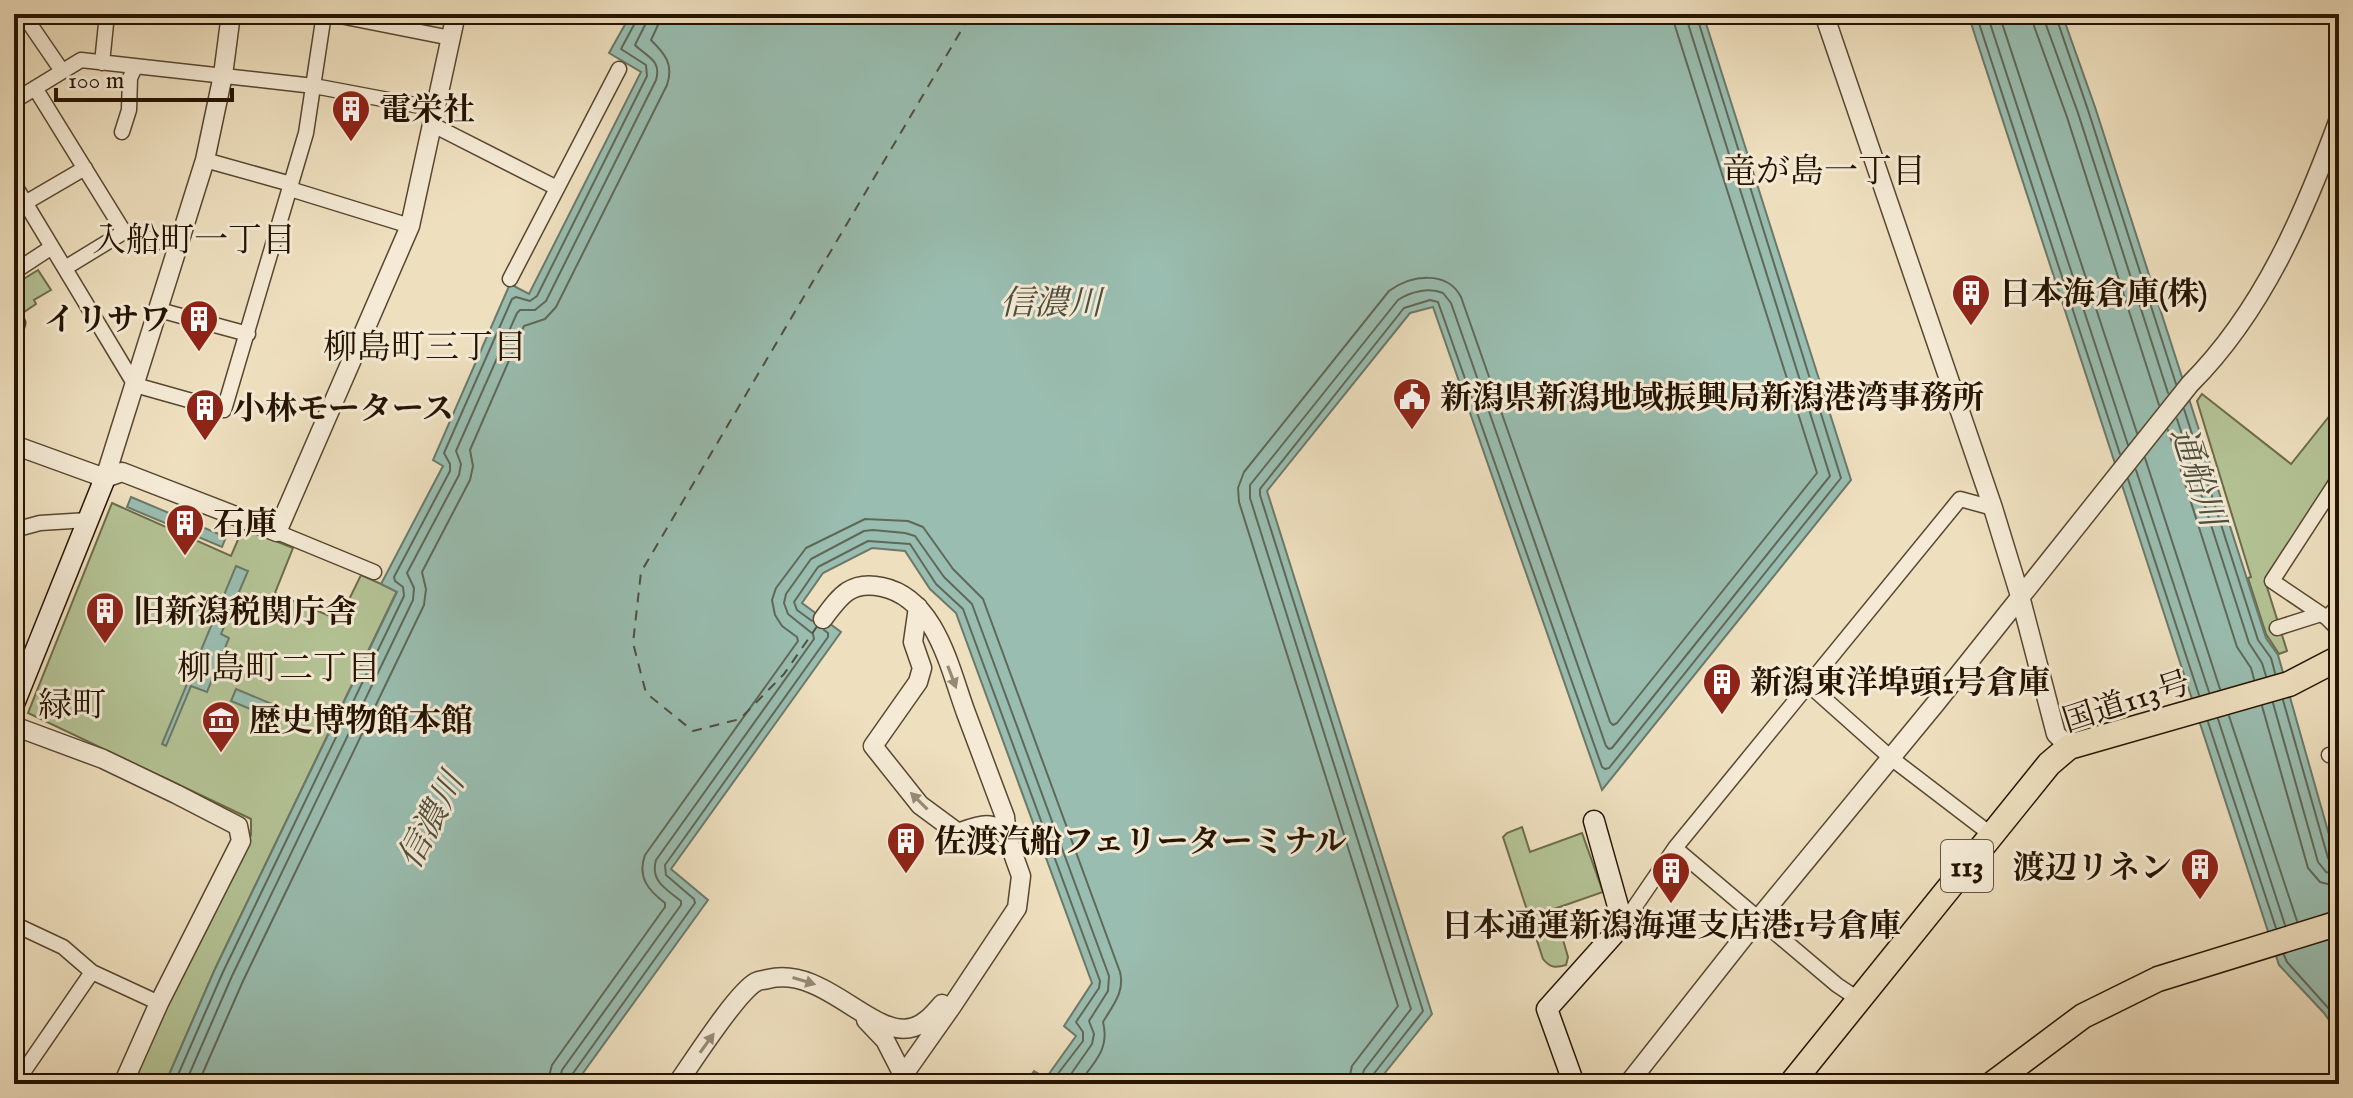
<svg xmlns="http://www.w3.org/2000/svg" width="2353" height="1098" viewBox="0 0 2353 1098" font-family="'IM FELL English','Noto Serif JP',serif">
<rect width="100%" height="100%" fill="#eedfbe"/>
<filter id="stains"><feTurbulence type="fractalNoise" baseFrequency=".0025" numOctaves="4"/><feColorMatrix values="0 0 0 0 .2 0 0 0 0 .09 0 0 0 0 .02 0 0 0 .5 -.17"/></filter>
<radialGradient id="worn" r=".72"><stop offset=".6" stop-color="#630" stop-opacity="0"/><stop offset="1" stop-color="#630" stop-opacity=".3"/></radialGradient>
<!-- green -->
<path fill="#b4c395" stroke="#6d6c4a" stroke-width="2" d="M38 270 51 290 34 300 36 304 24 312 14 295V285Z
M2202 394 2291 464 2339 404V470L2268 576 2266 584 2287 651 2279 654 2266 634 2248 578 2251 577 2197 401Z
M112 503 231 556 243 528 293 548 275 593 339 620 361 575 397 591 215 969 165 1084H129L251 835V819L28 713Z
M1522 827 1530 852 1582 833 1603 892 1554 909 1568 957 1566 965C1556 968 1550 968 1543 959L1505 843 1503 837 1507 833Z"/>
<!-- water -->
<path fill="#99bdb0" stroke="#6b796a" stroke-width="2" d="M631 14H1703L1851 480 1602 790 1433 307 1410 313 1267 491 1432 1014 1376 1084H1025L1034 1071 1046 1078 1076 1036 1064 1026 1092 983 956 613 930 589 905 551 872 548 823 573 802 603 841 632 671 869 708 900 575 1084H165L215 969 397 592 381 584 443 466 433 460 510 284 529 294 641 72 609 53Z
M1968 14H2062L2095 107 2266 638 2278 655 2339 870V1034L2324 1013 2279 965Z
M131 497 226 537 222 547 127 507Z
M236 566 248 571 221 634 229 638 207 692 191 686 166 746 162 744Z
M236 689 284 709 279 721 231 701Z"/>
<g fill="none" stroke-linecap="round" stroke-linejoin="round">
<!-- shore -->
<path stroke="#606858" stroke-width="2" d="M1976 14 2120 454
M1987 14 2128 445
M1999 14 2137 433
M2033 14 2034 26 2067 117 2159 405
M2045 14V22L2078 113 2168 393
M2055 14 2088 110 2176 384
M2184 409 2258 640 2271 658 2275 673
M2177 419 2249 643 2262 663 2266 676
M2168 430 2237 647 2251 668 2254 679
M2145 458 2220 689
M2136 470 2209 692
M2128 479 2199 695
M812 621 797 610 794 602 818 567 868 541 910 544 936 584 963 609 1100 981 1099 988 1076 1022 1083 1032V1041L1050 1084
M2283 700 2328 858 2332 864 2339 865
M2273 703 2318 862 2326 872 2339 875
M2262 706 2308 868 2320 882 2339 887
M2229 716 2297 921
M2218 719 2285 925
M2208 722 2276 928
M2284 955 2287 962 2339 1020
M174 1084 223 972 404 596 403 587 395 581 394 577 450 471V464L444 453 512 299 516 297 530 301 537 296 647 76 646 65 621 49 636 21 637 14
M185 1084 232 976 413 600 414 588 407 573 459 475 461 464 456 451 517 313 520 310H535L546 301 656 80C662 60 647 57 635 45L646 23 647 14
M198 1084 243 981 424 605 426 589 422 572 470 480 473 466 470 450 524 326 545 319 556 307 667 85C674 64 665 54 651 40L658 25 659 14
M547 1084 552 1065 665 907V903C648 890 637 877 645 855L798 641 797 637 782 626 775 615 772 600 776 588 806 548 865 519 908 521 923 527 953 569 983 599 1120 972C1125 992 1113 1005 1103 1022 1110 1049 1094 1063 1078 1084
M559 1084 562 1070 681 905V901C666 889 650 881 656 860L814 639 813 634 788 614 784 603 786 594 811 559 864 531 873 530 905 533 915 536 944 577 972 604 1109 976 1108 991 1089 1021 1094 1034 1092 1044 1064 1084
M569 1084 571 1076 695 903 694 899 666 875 665 865 828 637V633L824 630
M1348 1084 1352 1066 1398 1006 1239 502 1238 488 1244 472 1389 291C1411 275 1447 270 1461 297L1610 722 1613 725 1617 723 1817 473 1675 26 1673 14
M1360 1084 1364 1070 1411 1009 1250 498V485L1398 300C1410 292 1429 287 1443 293L1451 303 1606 746 1609 749 1612 748 1830 476 1685 14
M1370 1084 1372 1076 1423 1011 1260 495V489L1404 308 1430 300 1438 302 1602 767 1605 769 1609 768 1841 478 1696 14"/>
<!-- ferry -->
<path stroke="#4e4f3e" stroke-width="2" stroke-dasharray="10 8" stroke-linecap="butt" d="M818 625 784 674 740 719 693 731 646 693 633 643 641 572 971 14"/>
<!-- minor casing -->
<g stroke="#584730" stroke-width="17">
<path id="minor" d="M23 14 62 71
M330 14 451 38
M102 63 107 14
M35 88 124 232 176 246
M14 101 81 60 314 86 436 109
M433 125 557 188
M122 132 129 110 130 78 135 67
M205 160 291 184
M14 184 135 385 224 410 306 133 324 14
M290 189 410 226
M25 203 85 168
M65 268 124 232
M14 272 52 247
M510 279 619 69
M159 310 248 334
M14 315 18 323 14 336
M2339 478 2272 581 2327 618 2339 630
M14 530 40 523 88 520
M277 532 374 572
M2327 618 2339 605
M2277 628 2321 614
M1809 685 1891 758 1993 836
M2329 755 2339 754
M1675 848 1837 985 1858 999
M14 924 63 947 92 972 159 1003
M1623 924 1675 848 1960 499 1993 508
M15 1084 92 972"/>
</g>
<!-- tertiary casing -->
<g stroke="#584730" stroke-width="21">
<path id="tertiary" d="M1824 14 1993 508 2020 596 2056 734 2069 747
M14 445 105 478 122 472 277 532 410 226 456 14
M105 478 205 160 223 75 231 14
M918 607 913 642 922 668 918 682 873 746 920 805 958 833C977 826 993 818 1007 837
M823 619C840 596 851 580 882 587 936 598 950 670 966 713 979 748 992 782 1005 817L1007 837 1021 876 1017 908 952 1006 897 1084
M14 726 103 759 176 794 238 826 241 841 159 1003 123 1084
M866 1020 885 1040 903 1075
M677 1084C692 1063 736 993 756 982 759 980 764 980 768 979 825 965 873 1041 914 1027 926 1023 934 1013 942 1004
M1628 1084 1759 918 1936 703 2190 384C2263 311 2304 214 2339 119"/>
</g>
<!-- secondary casing -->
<g stroke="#261400" stroke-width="23">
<path id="secondary" d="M14 704 105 478
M1574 1084 1547 1009 1623 924 1594 821"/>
</g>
<!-- trunk casing -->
<g stroke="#261400" stroke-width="27">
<path id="trunk" d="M1791 1084 2049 764 2069 747 2289 684 2339 658
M1992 1084 2083 1016 2158 979 2339 923"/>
</g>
<!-- minor -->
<use href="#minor" stroke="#f4ead5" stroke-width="14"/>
<!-- tertiary -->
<use href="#tertiary" stroke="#f4ead5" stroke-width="18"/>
<!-- secondary -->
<use href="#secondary" stroke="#f4ead5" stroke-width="20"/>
<!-- trunk -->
<use href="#trunk" stroke="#eedfbe" stroke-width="24"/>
</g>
<!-- one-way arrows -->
<defs><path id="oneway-solid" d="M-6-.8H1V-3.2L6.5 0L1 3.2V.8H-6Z" transform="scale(2)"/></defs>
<g fill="#978a75">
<use href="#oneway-solid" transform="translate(952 677) rotate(69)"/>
<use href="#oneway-solid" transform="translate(919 801) rotate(-135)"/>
<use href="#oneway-solid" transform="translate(804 981) rotate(17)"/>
<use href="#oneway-solid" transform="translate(707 1043) rotate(-54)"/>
</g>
<!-- icons -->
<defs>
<g id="building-pin" transform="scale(2)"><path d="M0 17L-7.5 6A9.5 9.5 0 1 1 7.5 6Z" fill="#8f2418" stroke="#f4ead5"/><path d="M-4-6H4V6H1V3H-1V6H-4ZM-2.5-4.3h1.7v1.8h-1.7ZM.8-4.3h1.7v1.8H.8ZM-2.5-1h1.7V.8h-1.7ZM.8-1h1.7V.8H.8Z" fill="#fff"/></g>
<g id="civic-pin" transform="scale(2)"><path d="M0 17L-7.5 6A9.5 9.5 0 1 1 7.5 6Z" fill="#8f2418" stroke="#f4ead5"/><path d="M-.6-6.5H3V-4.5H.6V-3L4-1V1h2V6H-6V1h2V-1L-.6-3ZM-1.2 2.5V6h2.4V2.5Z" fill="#fff"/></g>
<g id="museum-pin" transform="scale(2)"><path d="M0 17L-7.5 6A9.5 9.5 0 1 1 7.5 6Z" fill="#8f2418" stroke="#f4ead5"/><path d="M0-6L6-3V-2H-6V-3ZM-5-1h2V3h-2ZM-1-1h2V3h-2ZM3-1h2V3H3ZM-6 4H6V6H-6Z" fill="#fff"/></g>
</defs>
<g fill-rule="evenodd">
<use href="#building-pin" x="351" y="109"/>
<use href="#building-pin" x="1971" y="293"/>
<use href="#building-pin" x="199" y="319"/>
<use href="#civic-pin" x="1412" y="397"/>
<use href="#building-pin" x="205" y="408"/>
<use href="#building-pin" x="185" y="523"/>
<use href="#building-pin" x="105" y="611"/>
<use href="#building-pin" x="1722" y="682"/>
<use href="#museum-pin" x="221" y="720"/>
<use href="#building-pin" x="906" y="841"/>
<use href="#building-pin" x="2200" y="867"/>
<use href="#building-pin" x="1671" y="871"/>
</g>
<g text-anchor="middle" stroke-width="6" stroke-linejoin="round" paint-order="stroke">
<!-- shield labels -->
<rect fill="#f4ead5" stroke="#645440" stroke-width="2" x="1941" y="840" width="52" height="52" rx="6"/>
<g font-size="30" font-weight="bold" fill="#261400">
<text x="1967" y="876">113</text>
</g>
<!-- poi labels -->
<g font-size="32" font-weight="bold" fill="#261400" stroke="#f4ead5" text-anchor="start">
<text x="379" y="120">電栄社</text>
<text x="1999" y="304">日本海倉庫(株)</text>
<text x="171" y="330" text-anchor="end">イリサワ</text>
<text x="1440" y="408">新潟県新潟地域振興局新潟港湾事務所</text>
<text x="233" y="419">小林モータース</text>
<text x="213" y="534">石庫</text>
<text x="133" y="622">旧新潟税関庁舎</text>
<text x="1750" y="693">新潟東洋埠頭1号倉庫</text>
<text x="249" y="731">歴史博物館本館</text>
<text x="934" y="852">佐渡汽船フェリーターミナル</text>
<text x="2172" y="878" text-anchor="end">渡辺リネン</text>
<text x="1671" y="936" text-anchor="middle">日本通運新潟海運支店港1号倉庫</text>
</g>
<!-- street labels -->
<g font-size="32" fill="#261400" stroke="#f4ead5">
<text transform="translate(2126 701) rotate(-18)" y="11">国道113号</text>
</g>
<!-- neighbourhood labels -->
<g font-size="34" fill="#261400" stroke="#f4ead5">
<text x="1824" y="182">竜が島一丁目</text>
<text x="194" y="251">入船町一丁目</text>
<text x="425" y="358">柳島町三丁目</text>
<text x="279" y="679">柳島町二丁目</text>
<text x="72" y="716">緑町</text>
</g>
<!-- water labels -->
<g font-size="34" font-style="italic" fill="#4e4f3e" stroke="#f4ead5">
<text x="1051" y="314">信濃川</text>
<text transform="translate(2199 476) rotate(72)" y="12">通船川</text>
<text transform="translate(430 820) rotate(-62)" y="12">信濃川</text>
</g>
</g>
<!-- margin -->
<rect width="2353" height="1098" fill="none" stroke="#eedfbe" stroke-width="48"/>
<rect x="16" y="16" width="2321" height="1066" fill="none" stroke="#261400" stroke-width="4"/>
<rect x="24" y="24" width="2305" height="1050" fill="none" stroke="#261400" stroke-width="2"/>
<!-- scale -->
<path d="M56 88v12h176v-12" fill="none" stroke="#261400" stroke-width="4"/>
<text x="68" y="88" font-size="24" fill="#261400" stroke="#f4ead5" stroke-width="6" paint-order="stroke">100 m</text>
<rect width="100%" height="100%" filter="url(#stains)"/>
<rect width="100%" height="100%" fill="url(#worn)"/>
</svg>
